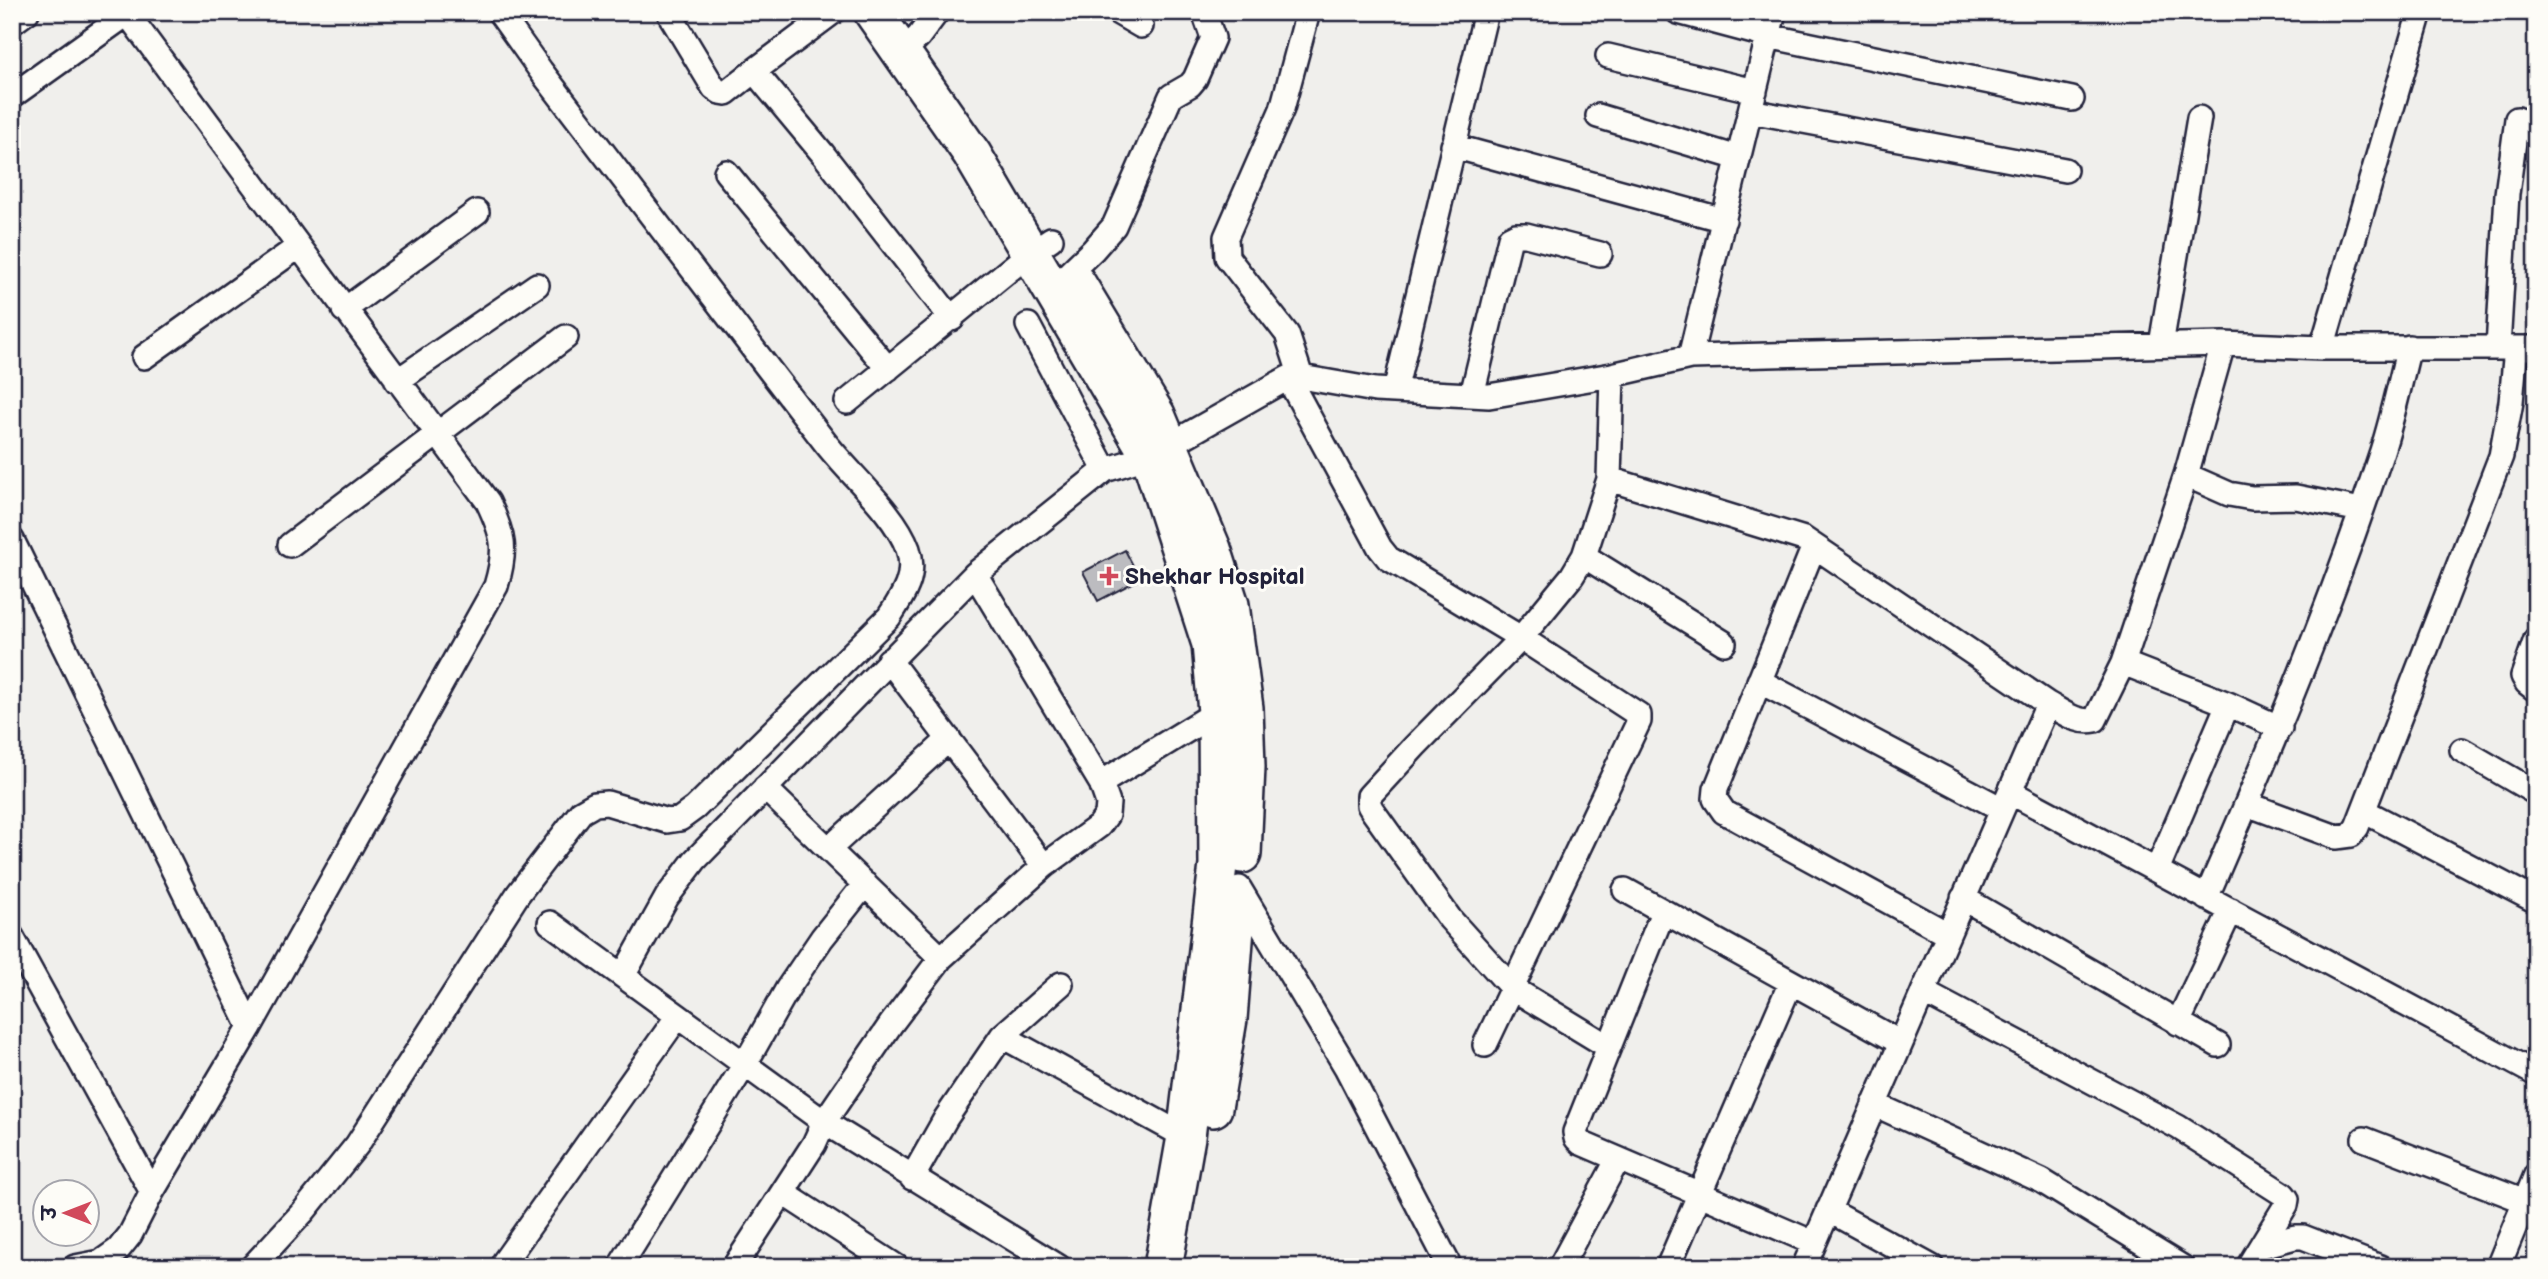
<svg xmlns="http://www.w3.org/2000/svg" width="2548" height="1279" viewBox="0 0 2548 1279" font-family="'Balsamiq Sans','Playpen Sans Deva',sans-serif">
<rect width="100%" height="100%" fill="#f0efec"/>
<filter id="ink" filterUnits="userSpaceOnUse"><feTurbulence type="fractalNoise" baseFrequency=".0143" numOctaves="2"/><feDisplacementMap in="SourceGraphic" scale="14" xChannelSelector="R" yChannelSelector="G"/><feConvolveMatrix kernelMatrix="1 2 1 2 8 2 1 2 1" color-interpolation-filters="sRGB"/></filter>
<g filter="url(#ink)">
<!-- building -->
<path fill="#bcbcc0" stroke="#22223b" stroke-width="2" d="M1125 550 1140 579 1098 601 1083 572Z"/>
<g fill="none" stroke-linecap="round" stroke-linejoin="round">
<!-- minor casing -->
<g stroke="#22223b" stroke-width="28">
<path id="minor" d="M1117 12 1141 26
M1678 12 1768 36 2072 99
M670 15 714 88 720 92 726 93 754 71 823 154 952 319
M12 23 27 12
M901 54 919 36 937 12
M1608 56 1755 91
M754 71 833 12
M12 96 127 14
M1750 111 2065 170
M1598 116 1738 158
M1453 146 1724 220
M726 172 888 369
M1070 272 1093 250 1114 226 1171 96 1190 85 1195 79 1213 38 1204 12
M344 310 477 212
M1028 325 1105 470
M2161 345 2199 118
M2322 348 2420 12
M2498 348 2507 194 2517 119
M144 357 298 247
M1690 357 1774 12
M1301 377 1287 334 1227 257 1226 237 1282 109 1308 12
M1288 378 1380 548 1388 558 1521 638 1639 715V721L1485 1045
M397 381 537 285
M1395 391 1486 12
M1472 395 1510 238 1516 235H1526L1600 254
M847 402 1030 253 1051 239
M2186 475 2229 494 2252 498 2296 497 2361 510
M1609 479 1804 539 2048 704
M12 540 250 1027
M290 545 566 337
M1814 546 1716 789 1715 799 1724 812 1948 934
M1584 556 1724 643
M2536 639 2523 676 2527 683 2536 690
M889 660 1044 866
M2123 663 2228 704 2280 728
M1759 681 2002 809
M2462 750 2536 793
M1101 783 1217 712
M765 788 941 958
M2010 792 2536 1074
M2247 804 2336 837 2351 835 2357 827 2501 456 2511 402 2516 348
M2364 811 2536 901
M829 849 949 739
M2157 870 2228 704
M1239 888 1346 1067 1450 1267
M1625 890 1901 1043
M1963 898 2218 1045
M2206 898C2270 751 2332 603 2382 451 2393 417 2400 382 2409 347
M1663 912 1575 1132 1576 1138 1581 1143 1814 1243
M550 923 824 1122 1059 1267
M12 937 152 1192
M623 976 667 897 695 860 975 574
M1061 984 1002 1036 1186 1137
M1923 992 2178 1127 2283 1194 2287 1199 2286 1205 2248 1267
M2178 1023 2231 910
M1609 1047 1512 988 1450 919 1372 810 1369 805V796L1415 746 1521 638 1572 576 1584 556 1609 479 1612 375
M1874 1104 2042 1181 2182 1267
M2364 1139 2525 1201
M912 1178 946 1118 1002 1036
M783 1193 897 1267
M1828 1210 1932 1267
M2262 1246 2295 1237H2303L2380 1267
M504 1262 678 1016
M620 1266 745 1064 788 988 822 938 865 884
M75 1267 101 1262 118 1250 130 1235 152 1192 250 1027 496 586C507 549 504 536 488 502L126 12
M252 1267 303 1212 357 1145 518 894 581 812 595 804 607 803 667 821 680 819 695 808 889 617C903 596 917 575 908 549 895 512 848 473 824 441 729 318 635 194 541 71L499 12
M734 1267 814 1144 824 1122 891 1024 941 958 1044 866 1099 826 1107 815 1108 803 1101 783 975 574 1105 470 1150 456 1288 378 1301 377 1375 390 1489 396 1612 375 1690 357 2223 344 2322 348H2536
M1560 1267 1618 1159
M1668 1267 1791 982
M1804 1267 2048 704C2063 712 2077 724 2095 720L2123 663 2186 475 2223 344
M2498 1267 2536 1175"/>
</g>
<!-- primary casing -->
<g stroke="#22223b" stroke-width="42">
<path id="primary" d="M873 12 972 154 1150 456 1211 644 1217 712 1218 865 1186 1137 1163 1267
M1077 284 1156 415 1212 549 1230 605 1244 708 1246 767 1242 854
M1213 1108 1228 1019 1236 915"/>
</g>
<!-- minor -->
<use href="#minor" stroke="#fdfcf7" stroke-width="23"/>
<!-- primary -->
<use href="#primary" stroke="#fdfcf7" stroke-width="37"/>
</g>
</g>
<!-- markers -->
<path fill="#d1495b" stroke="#fdfcf7" stroke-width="2.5" d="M1105.5 565.5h7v7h7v7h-7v7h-7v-7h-7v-7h7z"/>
<g text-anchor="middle" stroke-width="6" stroke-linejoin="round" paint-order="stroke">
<!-- poi labels -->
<g font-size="23" font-weight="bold" fill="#22223b" stroke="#fdfcf7" text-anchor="start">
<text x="1125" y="584">Shekhar Hospital</text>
</g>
</g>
<!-- margin -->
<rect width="2548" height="1279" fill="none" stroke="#fdfcf7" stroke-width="42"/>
<rect x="21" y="21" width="2506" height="1237" fill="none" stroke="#22223b" stroke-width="2.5" filter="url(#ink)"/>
<!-- north arrow -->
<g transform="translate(66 1213) rotate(270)"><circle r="33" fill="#fdfcf7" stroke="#a5a5ac" stroke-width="2"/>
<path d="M0-5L12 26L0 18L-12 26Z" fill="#d1495b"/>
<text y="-10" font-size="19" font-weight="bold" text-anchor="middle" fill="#22223b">उ</text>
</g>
</svg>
